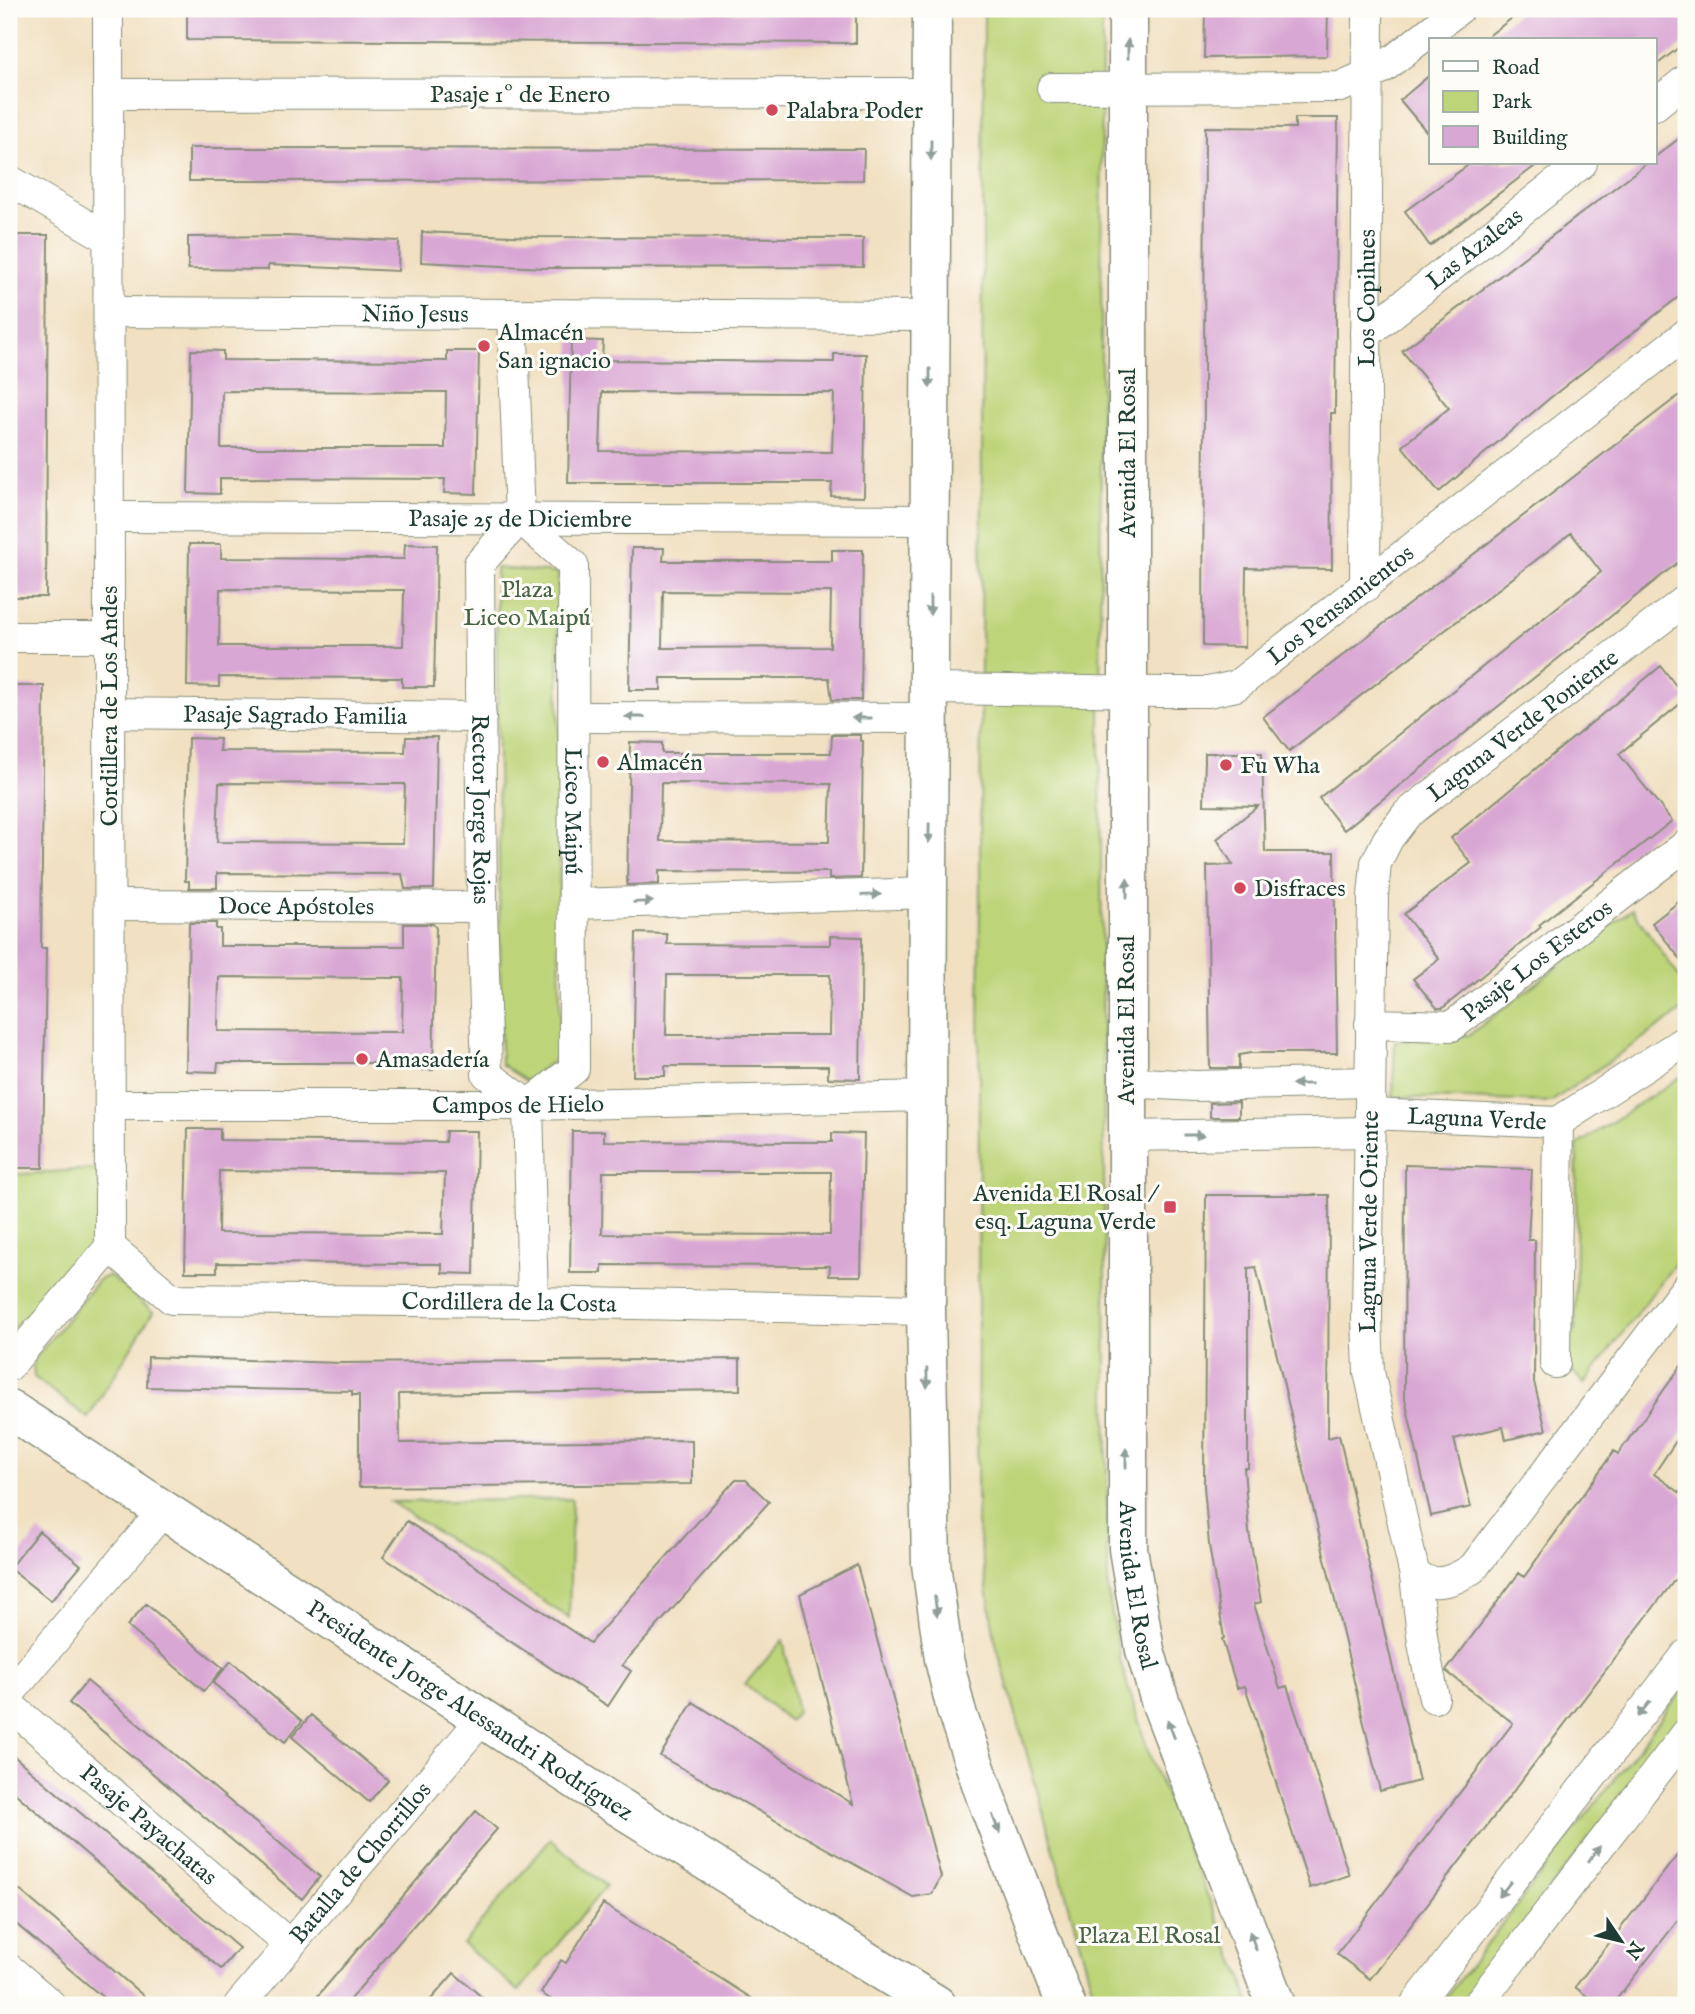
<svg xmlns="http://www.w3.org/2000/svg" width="1695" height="2014" viewBox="0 0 1695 2014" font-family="'IM FELL English',serif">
<rect width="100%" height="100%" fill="#fdfcf7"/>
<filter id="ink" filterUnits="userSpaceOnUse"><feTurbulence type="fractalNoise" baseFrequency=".0143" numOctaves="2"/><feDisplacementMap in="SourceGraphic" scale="14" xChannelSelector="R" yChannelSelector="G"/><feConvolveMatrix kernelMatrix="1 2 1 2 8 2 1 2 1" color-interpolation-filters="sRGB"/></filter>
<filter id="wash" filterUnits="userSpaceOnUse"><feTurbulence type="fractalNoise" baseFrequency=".00686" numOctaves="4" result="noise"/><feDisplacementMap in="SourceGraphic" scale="28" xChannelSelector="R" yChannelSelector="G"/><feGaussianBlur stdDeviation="1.57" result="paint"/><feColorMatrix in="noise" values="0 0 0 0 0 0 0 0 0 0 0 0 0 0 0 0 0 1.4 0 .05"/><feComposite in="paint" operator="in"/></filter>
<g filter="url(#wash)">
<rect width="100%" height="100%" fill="#f1e0c1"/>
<!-- green -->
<path fill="#bdd478" stroke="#6e8856" stroke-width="2" d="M984 9H1102L1100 751 1108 1592 1120 1660 1150 1758 1243 1980 1249 2005H1097L995 1640 977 1522Z
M496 568 558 573 560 1056 526 1081 501 1064Z
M1632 909 1686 987V1008L1551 1102 1393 1097 1395 1041 1469 1035Z
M1686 1073V1249L1584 1384 1566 1364V1331L1575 1330 1577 1145Z
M107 1168 105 1238 9 1332V1175Z
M109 1275 153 1312 88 1418 34 1377 33 1361 98 1280Z
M572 1499 569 1618 391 1502Z
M783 1640 797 1712 789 1721 745 1684Z
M1686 1686V1712L1461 2005H1440Z
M550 1839 606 1886 519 1991 463 1944Z"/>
<g id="blocks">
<!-- building -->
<path fill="#d9a7d4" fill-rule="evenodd" d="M187 9H535L777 13V10H856V43L187 40Z
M1205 9H1328L1327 56 1204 58Z
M1524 9H1686V42L1655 66V40H1483Z
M1431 74V137L1400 100Z
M1295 118H1338L1335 413H1331L1332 569 1246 568 1245 647 1203 646 1205 127 1295 128Z
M1686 133V291L1550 398 1439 492 1402 446 1449 408 1402 351 1647 163H1655V157Z
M189 148 864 149 863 180 189 181Z
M1471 163H1539L1430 246 1405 211Z
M422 232 534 237 863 238V267L546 268 421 262Z
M14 235H48L46 597H12Z
M287 236 399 241 398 271 268 265V270L188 269V237Z
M571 340 603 341 602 360 834 362V354H866L864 497 831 496 832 483H568ZM602 392 834 393 832 452 600 451Z
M191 350 223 351V360L447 361V351H479L476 494 444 493 445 479 220 478V494L188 493ZM222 391 446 392 445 448H221Z
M1686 390V556L1344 830 1319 798 1601 572 1571 533 1289 751 1263 717Z
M189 544H221V558L404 559 405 544 437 545 434 687H402V678L219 677V687L187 686ZM220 589 404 590 403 646H219Z
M632 548H664L663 561H832V550H863L861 700H832L829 678H661V690H629ZM663 591 831 592 830 647 662 648Z
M1661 666 1686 699 1619 754 1672 821 1539 925 1541 927 1443 1008H1437L1413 979 1439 959 1404 914 1471 863 1451 838Z
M11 686H44L41 948H46L43 1168H10Z
M832 735H860V741H863L861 878 829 879V872L659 871V884L627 885 630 742 662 743V753H831ZM661 783 831 784 829 842 660 841Z
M406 737H437L434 889H405L402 874 217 873V888H189V881H185L188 738 220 739 219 751 405 752ZM219 783 405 784 403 843 217 842Z
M1205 753H1262L1265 852H1334L1337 1053H1251L1239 1055V1068H1210L1207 866 1233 865 1217 839 1258 806 1204 805Z
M1686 896V966L1652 923Z
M189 923H216V929H220V946H404V924H433L436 928 433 1070 402 1069V1063H218L217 1072 186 1071ZM219 977 403 978 402 1032 218 1031Z
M636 933 667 934V944L830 945V936L862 937 860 1079 828 1078V1066H665V1076H633ZM667 975H830L829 1035H666Z
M1239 1102V1117H1210V1103Z
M188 1129H220V1140L445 1142 446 1131H477L474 1274 442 1273V1264L217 1263V1272H185ZM219 1171 445 1173 443 1234 218 1233Z
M572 1131H604V1141L832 1142V1133L864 1134 861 1276H829L830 1266 602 1265V1273H570ZM603 1172H831L830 1235 602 1234Z
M1405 1165 1532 1169 1528 1240H1535L1534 1382 1546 1430 1506 1440 1503 1427 1454 1439 1471 1507 1431 1516 1404 1395Z
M1206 1195H1329L1328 1438 1339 1435 1419 1781 1380 1791 1256 1267 1248 1268V1468H1244L1249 1532 1261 1602 1254 1604 1280 1688 1287 1686 1349 1875 1310 1888 1245 1686 1237 1688 1222 1639 1224 1638 1209 1545 1204 1486Z
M148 1357 341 1363 740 1359V1390L399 1394 400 1443 692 1440V1484L359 1487V1395H352V1391L147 1387Z
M1686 1359V1426L1654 1474 1686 1497V1565L1370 1979 1337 1954 1513 1723 1446 1671 1519 1573 1524 1577 1614 1451 1618 1454Z
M735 1480H746L769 1502 622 1665 631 1671 608 1706 383 1557 407 1521 590 1643Z
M39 1531 81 1565 51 1601 9 1568Z
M857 1565 941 1877 932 1894 913 1897 660 1756 693 1702 853 1804 800 1594Z
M146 1604 223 1668 204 1691 127 1626Z
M231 1661 302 1721 285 1742 213 1683Z
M87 1681 320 1877 302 1899 69 1703Z
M311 1715 388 1780 369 1802 292 1737Z
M9 1752 239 1948 221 1969 9 1788Z
M476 1811 497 1829 345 2005H310Z
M1686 1844V1910L1612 2005H1599L1575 1987Z
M9 1881 154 2005H112L9 1918Z
M603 1904 662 1941 762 2005H560L541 1993 561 1960 566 1963Z
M454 1973 491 2005H426Z"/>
</g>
</g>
<g filter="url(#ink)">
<use href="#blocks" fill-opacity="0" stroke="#888e7a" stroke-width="2"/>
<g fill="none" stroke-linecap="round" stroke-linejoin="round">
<!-- minor casing -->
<g stroke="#888e7a" stroke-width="32">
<g id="minor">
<path d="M1052 88 1340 87 1383 68 1459 9"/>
<path d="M108 94 931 93"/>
<path d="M1655 105 1686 80"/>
<path d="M9 180 108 238"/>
<path id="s1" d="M109 312 930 316"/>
<path id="s2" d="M512 314 520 518 479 564 482 907 487 1074 528 1105 533 1302"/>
<path id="s3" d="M1366 334 1582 163"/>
<path id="s4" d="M109 517 930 520"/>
<path id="s5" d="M520 518 573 565 574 1069 528 1105"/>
<path id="s6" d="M1365 587 1368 9"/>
<path d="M9 637H109"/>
<path id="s7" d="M930 689 1165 692H1208L1236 686 1686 334"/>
<path id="s8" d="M109 713 481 717"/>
<path d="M575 717 930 718"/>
<path d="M575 904 928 893"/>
<path id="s9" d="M110 905 482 907"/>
<path id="s10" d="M1370 1024 1452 1026 1686 845"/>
<path d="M1126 1082 1195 1086 1370 1082"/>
<path id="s11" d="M110 1105H528L927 1096"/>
<path id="s12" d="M1370 1114 1558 1122 1686 1040"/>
<path d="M1126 1136 1369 1132"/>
<path id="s13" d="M110 1247 172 1299 533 1302 926 1310"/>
<path d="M1555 1363 1558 1122"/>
<path d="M9 1366 110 1247 108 9"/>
<path d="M1415 1576C1437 1588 1454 1581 1473 1568L1686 1288"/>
<path d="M9 1694 163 1511"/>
<path id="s14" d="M1434 1698 1423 1643 1415 1576 1369 1372 1367 1318 1373 896 1376 863 1388 839 1407 814 1686 600"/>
<path id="s15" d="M9 1705 290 1945"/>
<path d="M9 1969 51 2005"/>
<path id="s16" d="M239 2005 482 1719"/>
<path d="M1415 2005 1686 1655"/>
<path d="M1477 2005 1686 1734"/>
</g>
</g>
<!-- tertiary casing -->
<g stroke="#888e7a" stroke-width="41">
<g id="tertiary">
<path d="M932 9 926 1310 931 1564 944 1659 956 1710 986 1798 1066 2005"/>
<path id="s17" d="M1128 9V1549L1145 1650 1160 1701 1276 2005"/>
<path id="s18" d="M9 1409 584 1785 937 2005"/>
</g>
</g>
<!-- minor -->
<use href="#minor" stroke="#fff" stroke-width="30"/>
<!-- tertiary -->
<use href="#tertiary" stroke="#fff" stroke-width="38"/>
</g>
<!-- one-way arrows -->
<defs><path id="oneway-solid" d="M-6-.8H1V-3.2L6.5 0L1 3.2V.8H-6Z" transform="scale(1.75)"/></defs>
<g fill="#8f9e9a">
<use href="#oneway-solid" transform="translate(1128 49) rotate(-90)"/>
<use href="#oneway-solid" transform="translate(931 150) rotate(90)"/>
<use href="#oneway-solid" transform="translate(930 378) rotate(90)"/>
<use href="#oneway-solid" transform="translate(930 605) rotate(90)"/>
<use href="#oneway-solid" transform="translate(635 717) rotate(-180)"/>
<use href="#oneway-solid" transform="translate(862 718) rotate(-180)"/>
<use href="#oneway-solid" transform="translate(929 833) rotate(91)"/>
<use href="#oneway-solid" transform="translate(1127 888) rotate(-90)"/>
<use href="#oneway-solid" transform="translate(871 895) rotate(-2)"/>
<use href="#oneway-solid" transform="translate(643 902) rotate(-2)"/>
<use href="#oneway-solid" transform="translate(1302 1084) rotate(179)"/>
<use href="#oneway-solid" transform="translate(1194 1135)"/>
<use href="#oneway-solid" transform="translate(927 1378) rotate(89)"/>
<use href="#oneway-solid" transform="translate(1126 1458) rotate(-90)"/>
<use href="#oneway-solid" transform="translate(936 1606) rotate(82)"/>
<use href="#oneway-solid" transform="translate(1644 1709) rotate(128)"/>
<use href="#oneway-solid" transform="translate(1171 1729) rotate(-111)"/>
<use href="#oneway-solid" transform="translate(996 1824) rotate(69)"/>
<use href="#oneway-solid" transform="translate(1594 1854) rotate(-52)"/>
<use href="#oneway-solid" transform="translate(1505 1889) rotate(128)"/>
<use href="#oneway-solid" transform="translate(1253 1941) rotate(-110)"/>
</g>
</g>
<!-- markers -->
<g fill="#d1495b" stroke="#fdfcf7" stroke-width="2.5">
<circle cx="772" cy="110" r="7"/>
<circle cx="484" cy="346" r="7"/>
<circle cx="603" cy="762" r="7"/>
<circle cx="1226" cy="765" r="7"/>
<circle cx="1240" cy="888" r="7"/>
<circle cx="362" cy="1059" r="7"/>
<rect x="1163" y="1200" width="14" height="14" rx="3.5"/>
</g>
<g text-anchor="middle" stroke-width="6" stroke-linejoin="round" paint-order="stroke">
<!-- street labels -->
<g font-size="24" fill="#1f3d34" stroke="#fdfcf7">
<text x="520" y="102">Pasaje 1º de Enero</text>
<text dy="8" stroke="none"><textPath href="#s3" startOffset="138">Las Azaleas</textPath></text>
<text dy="8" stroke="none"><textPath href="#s6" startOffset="289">Los Copihues</textPath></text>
<text dy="8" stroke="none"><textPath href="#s1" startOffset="306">Niño Jesus</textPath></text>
<text transform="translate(1127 453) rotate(-90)" y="8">Avenida El Rosal</text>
<text dy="8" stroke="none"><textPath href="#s4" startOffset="411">Pasaje 25 de Diciembre</textPath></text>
<text dy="8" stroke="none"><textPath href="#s7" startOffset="439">Los Pensamientos</textPath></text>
<text transform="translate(109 706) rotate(-90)" y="8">Cordillera de Los Andes</text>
<text dy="8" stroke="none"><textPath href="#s8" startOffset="186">Pasaje Sagrado Familia</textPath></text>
<text dy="8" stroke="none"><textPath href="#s14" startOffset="1046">Laguna Verde Poniente</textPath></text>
<text dy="8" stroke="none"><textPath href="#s2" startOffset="511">Rector Jorge Rojas</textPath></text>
<text dy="8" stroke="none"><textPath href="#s5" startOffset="317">Liceo Maipú</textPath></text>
<text dy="8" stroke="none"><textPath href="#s9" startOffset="186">Doce Apóstoles</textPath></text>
<text dy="8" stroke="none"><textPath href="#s10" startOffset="189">Pasaje Los Esteros</textPath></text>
<text transform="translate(1126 1020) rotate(-90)" y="8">Avenida El Rosal</text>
<text dy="8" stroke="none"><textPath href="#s11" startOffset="408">Campos de Hielo</textPath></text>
<text dy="8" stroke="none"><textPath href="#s12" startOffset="107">Laguna Verde</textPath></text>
<text dy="8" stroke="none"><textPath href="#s14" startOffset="483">Laguna Verde Oriente</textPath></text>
<text dy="8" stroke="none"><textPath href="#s13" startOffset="418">Cordillera de la Costa</textPath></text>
<text dy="8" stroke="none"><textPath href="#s17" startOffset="1577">Avenida El Rosal</textPath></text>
<text dy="8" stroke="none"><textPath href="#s18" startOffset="551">Presidente Jorge Alessandri Rodríguez</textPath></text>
<text dy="8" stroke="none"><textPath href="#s15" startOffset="184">Pasaje Payachatas</textPath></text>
<text dy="8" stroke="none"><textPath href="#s16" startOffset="187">Batalla de Chorrillos</textPath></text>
</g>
<!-- poi labels -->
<g font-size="24" fill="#1f3d34" stroke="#fdfcf7" text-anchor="start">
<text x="786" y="118">Palabra Poder</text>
<text x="498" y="340">Almacén<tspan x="498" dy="28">San ignacio</tspan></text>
<text x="617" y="770">Almacén</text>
<text x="1240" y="773">Fu Wha</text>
<text x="1254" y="896">Disfraces</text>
<text x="376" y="1067">Amasadería</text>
<text x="1156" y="1201" text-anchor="end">Avenida El Rosal /<tspan x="1156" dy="28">esq. Laguna Verde</tspan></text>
</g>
<!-- park labels -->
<g font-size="24" fill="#466345" stroke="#fdfcf7">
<text x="527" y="597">Plaza<tspan x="527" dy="28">Liceo Maipú</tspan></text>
<text x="1149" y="1943">Plaza El Rosal</text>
</g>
</g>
<!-- margin -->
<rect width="1695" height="2014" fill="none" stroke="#fdfcf7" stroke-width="35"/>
<!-- legend -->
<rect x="1429" y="38" width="228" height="126" fill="#fdfcf7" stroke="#a4b0a9" stroke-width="2"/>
<rect x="1443" y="61" width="35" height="10" fill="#ffffff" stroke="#a4b0a9" stroke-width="2"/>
<text x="1492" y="74" font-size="21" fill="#1f3d34">Road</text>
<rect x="1443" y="91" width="35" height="21" fill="#bdd478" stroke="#a4b0a9" stroke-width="2"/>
<text x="1492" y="108" font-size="21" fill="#1f3d34">Park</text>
<rect x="1443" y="126" width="35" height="21" fill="#d9a7d4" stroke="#a4b0a9" stroke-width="2"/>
<text x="1492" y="144" font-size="21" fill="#1f3d34">Building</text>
<!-- north arrow -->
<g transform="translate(1621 1941) rotate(125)" stroke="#fdfcf7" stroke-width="5" paint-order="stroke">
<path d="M0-5L12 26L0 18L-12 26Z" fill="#1f3d34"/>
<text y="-10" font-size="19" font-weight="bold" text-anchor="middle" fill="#1f3d34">N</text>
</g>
</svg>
